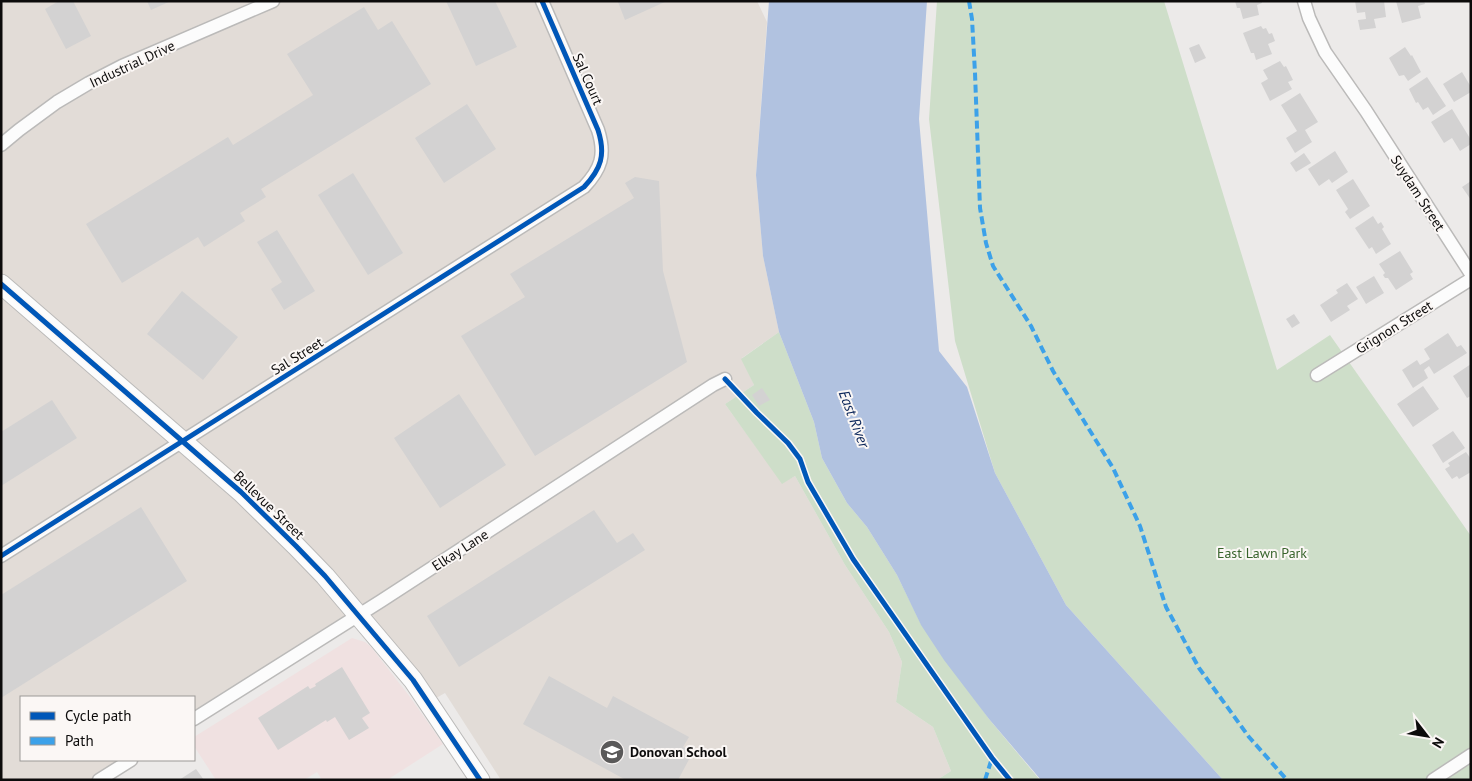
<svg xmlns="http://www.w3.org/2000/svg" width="1472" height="781" viewBox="0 0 1472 781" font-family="'PT Sans',sans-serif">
<rect width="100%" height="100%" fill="#eceae9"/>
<!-- commercial -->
<path fill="#f0e1e1" d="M352 638 365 642 371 647 410 697 443 744 387 780H322L317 772 304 780H216L194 746V737Z"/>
<!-- built -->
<path fill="#e2dcd7" d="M1 1H757L767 22 756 175 763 256 779 332 742 358 754 385 725 404 782 483 795 476 845 565 889 632 902 662 896 702 933 727 951 771 937 780H501L445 693 429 702 357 616 194 719V697H21V760H131L99 780H1Z"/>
<!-- green -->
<path fill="#cedec9" d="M937 1H1164L1277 370 1330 335 1471 536V780H1223L1066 605 995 473 955 341 929 119Z
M779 332 814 422 822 458 847 503 867 527 897 575 921 624 989 719 1040 780H937L951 771 933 727 896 702 902 662 889 632 845 565 795 476 782 484 725 404 754 385 741 359Z"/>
<!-- water -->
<path fill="#b1c2e0" d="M769 1H927L919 119 939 351 967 387 995 473 1066 605 1223 780H1041L989 719 944 660 921 625 897 575 867 527 847 503 822 458 814 422 779 332 763 256 756 175Z"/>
<!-- building -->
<path fill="#d3d2d2" d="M59 1H73L91 36 66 49 45 9Z
M147 1H171L151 10Z
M446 1H495L517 47 476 66Z
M620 1H667L625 20 618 2Z
M1235 1H1262V3L1257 5 1259 15 1243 19 1240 8H1237Z
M1355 1H1384L1386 17 1374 19 1376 28 1360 30 1358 20 1366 19 1365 12 1357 13Z
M1396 1H1424L1425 4 1418 6 1421 18 1402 23Z
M364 7 378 30 392 21 431 84 261 189 266 197 240 213 245 221 204 247 198 237 122 283 86 224 228 137 233 145 313 95 287 54Z
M1261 26 1263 29 1266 28 1269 34 1272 33 1275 41 1268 44 1272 54 1256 60 1254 53H1251L1243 33Z
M1199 44 1206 58 1195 63 1189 48Z
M1405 47 1411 56 1412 55 1421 72 1408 81 1404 75 1399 76 1389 58Z
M1280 61 1284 67 1286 66 1293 80 1288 82 1292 89 1270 101 1261 83 1268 79 1263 70Z
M1462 72 1471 87V92L1454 102 1443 84Z
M1427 77 1446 106 1433 115 1428 107 1423 110 1418 102 1416 103 1409 89Z
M1300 93 1318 122 1305 130 1312 142 1295 153 1286 138 1297 131 1281 105Z
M467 104 496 149 444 183 415 138Z
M1452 109 1471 140V144L1460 151 1452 138 1444 143 1431 122Z
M1335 151 1348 172 1332 183 1329 179 1319 186 1308 169Z
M1304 153 1311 163 1296 172 1290 163Z
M353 173 403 253 368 275 318 195Z
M635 177 659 181 663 271 687 362 535 456 461 336 525 297 510 274 634 198 625 183Z
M1353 179 1370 206 1350 219 1345 212 1348 209 1336 190Z
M1471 181V200L1462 187Z
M1373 216 1378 224 1381 222 1384 227 1382 229 1391 244 1376 254 1372 247 1369 249 1355 228Z
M277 230 315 291 284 310 271 289 282 282 257 242Z
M1400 251 1413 272 1410 274 1413 279 1396 290 1388 278H1385L1383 275 1385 273 1379 264Z
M1374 276 1384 293 1366 304 1356 287Z
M1347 283 1358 299 1347 306 1350 310 1331 322 1320 305 1338 293 1336 290Z
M182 291 238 337 203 380 147 334Z
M1294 314 1300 323 1292 328 1286 319Z
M1448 333 1457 347 1461 345 1467 353 1434 374 1429 366 1424 370 1428 378 1413 388 1402 370 1417 360 1420 365 1430 359 1424 349Z
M1471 364V396L1467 398 1453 376Z
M1423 386 1439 409 1413 427 1397 404Z
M762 388 770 400 759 406 752 395Z
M459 394 506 465 440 508 394 438Z
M52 400 77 438 1 486V432Z
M1453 431 1465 448 1443 463 1432 445Z
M1466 452 1471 459V472L1459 479 1457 476 1452 479 1445 469 1450 466 1448 463Z
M141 507 187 581 1 698V595Z
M594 510 617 543 633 533 645 550 459 667 427 616Z
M342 667 370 713 362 718 369 728 349 740 335 717 327 722 326 720 278 750 258 718 308 686 310 689 316 686 315 684Z
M549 676 607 708 613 696 689 737 683 747 693 752 678 780H626L523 724Z
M196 769 204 780H179Z"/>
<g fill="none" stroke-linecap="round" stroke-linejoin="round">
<!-- street casing -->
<g stroke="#bbbab9" stroke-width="15">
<path id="street" d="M1304 1 1309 18 1325 52 1366 111 1471 274
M1 145 19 130 57 102 89 83 122 66 273 1
M1317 375 1471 279
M1 556 584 187C601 169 606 155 598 130L542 1
M194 719 381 601 713 385 725 379
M99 780 131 760
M1433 780 1471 755"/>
</g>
<!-- secondary casing -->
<g stroke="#bbbab9" stroke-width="21">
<path id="secondary" d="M1 284 241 492 296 546 325 576 413 680 480 780"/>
</g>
<!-- street -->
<use href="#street" stroke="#fcfcfc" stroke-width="12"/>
<!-- secondary -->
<use href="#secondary" stroke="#fcfcfc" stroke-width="19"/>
<!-- quiet -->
<path stroke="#3ca1e9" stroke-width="4" stroke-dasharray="8 4" stroke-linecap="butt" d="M969 1 972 19 975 73 980 208 986 243 993 266 1031 326 1053 371 1113 468 1140 526 1166 607 1199 668 1249 737 1287 780
M985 780 992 758"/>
<!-- cycleway casing -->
<g stroke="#fbf7f5" stroke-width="8">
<path id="cycleway" d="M1 284 241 492 296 546 325 576 413 680 480 780
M725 379 757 413 788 443 800 459 808 482 853 559 992 758 1010 780
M1 556 584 187C601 169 606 155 598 130L542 1"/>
</g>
<!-- cycleway -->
<use href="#cycleway" stroke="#0057b8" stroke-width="5"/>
</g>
<!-- icons -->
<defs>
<g id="school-disc" transform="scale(1.25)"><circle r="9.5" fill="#5a5959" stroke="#fbf7f5"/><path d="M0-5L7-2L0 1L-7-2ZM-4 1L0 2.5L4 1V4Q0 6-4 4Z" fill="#fff"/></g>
</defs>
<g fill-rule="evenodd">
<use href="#school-disc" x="612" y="752"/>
</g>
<g text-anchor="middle" stroke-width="4" stroke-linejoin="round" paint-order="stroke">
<!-- street labels -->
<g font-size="14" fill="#0c0b0b" stroke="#fbf7f5">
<text transform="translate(132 64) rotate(-25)" y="5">Industrial Drive</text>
<text transform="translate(588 79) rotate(66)" y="5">Sal Court</text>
<text transform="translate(1418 193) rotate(57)" y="5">Suydam Street</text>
<text transform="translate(1394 327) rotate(-32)" y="5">Grignon Street</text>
<text transform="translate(297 356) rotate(-32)" y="5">Sal Street</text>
<text transform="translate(269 505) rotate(44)" y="5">Bellevue Street</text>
<text transform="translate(460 550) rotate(-33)" y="5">Elkay Lane</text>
</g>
<!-- park labels -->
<g font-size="14" fill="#38642c" stroke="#fbf7f5">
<text x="1262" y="558">East Lawn Park</text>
</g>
<!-- poi labels -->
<g font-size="14" font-weight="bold" fill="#0c0b0b" stroke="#fbf7f5" text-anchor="start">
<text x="630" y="757">Donovan School</text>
</g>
<!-- water labels -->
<g font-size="15" font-style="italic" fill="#0c275b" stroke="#fbf7f5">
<text transform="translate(854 419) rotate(69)" y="5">East River</text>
</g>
</g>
<!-- border -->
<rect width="1472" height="781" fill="none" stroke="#0c0b0b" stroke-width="5"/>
<!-- legend -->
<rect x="20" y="696" width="175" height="65" fill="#fbf7f5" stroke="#9b9997"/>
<rect x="30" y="712" width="25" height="8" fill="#0057b8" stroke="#9b9997"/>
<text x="65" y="721" font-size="15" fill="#0c0b0b">Cycle path</text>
<rect x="30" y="737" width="25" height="8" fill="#3ca1e9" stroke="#9b9997"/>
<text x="65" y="746" font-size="15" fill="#0c0b0b">Path</text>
<!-- north arrow -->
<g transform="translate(1427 736) rotate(121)" stroke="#fbf7f5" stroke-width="4" paint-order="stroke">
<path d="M0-4L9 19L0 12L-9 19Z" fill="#0c0b0b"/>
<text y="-8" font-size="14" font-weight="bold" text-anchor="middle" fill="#0c0b0b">N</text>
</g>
</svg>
